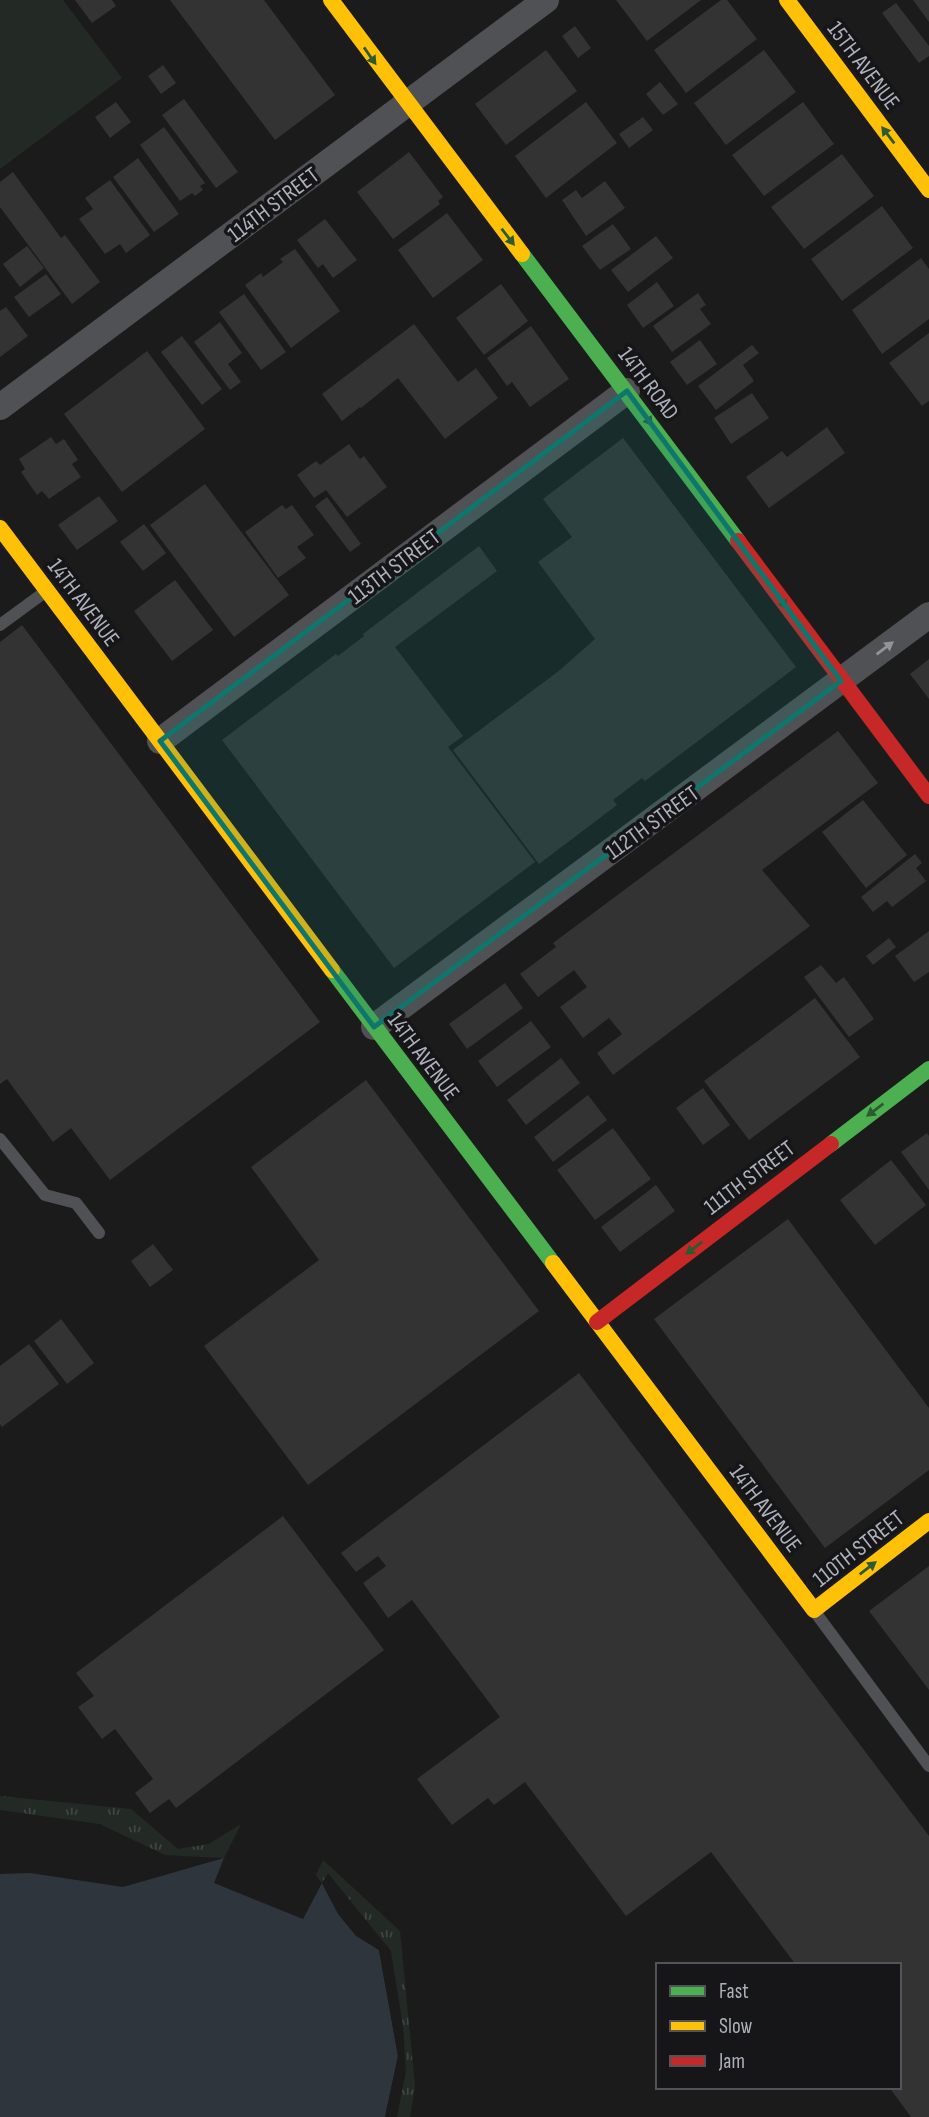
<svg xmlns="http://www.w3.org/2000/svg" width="929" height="2117" viewBox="0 0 929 2117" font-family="'Sofia Sans Condensed',sans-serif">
<defs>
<pattern id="grass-tufts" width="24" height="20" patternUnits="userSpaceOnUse" patternTransform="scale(1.75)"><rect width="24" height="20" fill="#232a25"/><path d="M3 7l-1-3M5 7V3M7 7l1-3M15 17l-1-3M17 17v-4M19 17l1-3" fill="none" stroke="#404643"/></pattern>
</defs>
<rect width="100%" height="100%" fill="#1b1b1b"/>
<!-- grass -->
<path fill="url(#grass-tufts)" d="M0 1796 131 1809 178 1849 209 1844 241 1824 224 1858 165 1855 100 1824 0 1810Z
M323 1860 400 1931 415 2086 410 2117H397L406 2071 403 2026 391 1951 328 1873 322 1883 316 1875Z"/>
<!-- green -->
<path fill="#232a25" d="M0 0H63L122 78 0 169Z"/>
<!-- water -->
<path fill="#2f353d" d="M224 1858 214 1883 303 1919 322 1883C339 1916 347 1930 379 1950L398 2056 385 2117H0V1874L30 1873 123 1887Z"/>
<!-- pier -->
<path fill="#1b1b1b" d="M323 1880 341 1912 359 1933 383 1949 401 2056 388 2117H385L398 2056 379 1950 356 1936 338 1914 322 1883Z"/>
<!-- building -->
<path fill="#333334" d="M75 0H112L116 6 92 23Z
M170 0H264L335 95 275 140Z
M616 0H701L647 41Z
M721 0H727L757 39 686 93 654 50Z
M913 0H929V22Z
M896 3 929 46V56L919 63 882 13Z
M575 26 591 48 578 58 562 36Z
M546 50 577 91 506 145 475 104Z
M764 50 796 92 726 145 694 103Z
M163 65 176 83 161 94 148 76Z
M660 82 678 104 663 115 646 94Z
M184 99 238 172 216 188 162 115Z
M116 102 131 122 110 138 95 117Z
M586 102 617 143 546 198 515 156Z
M803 102 834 144 764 196 732 155Z
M643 117 653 130 629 148 619 134Z
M164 127 205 183 200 186 203 190 195 196 192 193 180 201 140 145Z
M409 152 443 197 438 201 440 204 393 239 357 192Z
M842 154 874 196 804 249 771 207Z
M138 158 179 214 154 232 113 177Z
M13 172 61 238 65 235 100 282 72 304 0 207V182Z
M110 180 150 235 126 253 120 244 105 254 79 219 93 209 85 198Z
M605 181 625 208 586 236 562 200 576 190 582 198Z
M882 206 913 248 842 301 811 259Z
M447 213 483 260 433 298 398 250Z
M325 219 357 260 333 278 323 264 318 268 297 240Z
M613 224 631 249 600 270 582 246Z
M656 236 673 258 628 292 611 270Z
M27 246 44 268 20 287 3 264Z
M295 249 340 311 291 348 245 285 261 273 263 277 283 262 280 259Z
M921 258 929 269V319L882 354 852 310Z
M46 274 61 294 29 317 14 297Z
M657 282 674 306 643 328 627 305Z
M501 284 528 321 484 355 456 318Z
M698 293 706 305 700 309 711 324 672 352 653 326Z
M244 294 286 352 261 370 219 312Z
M6 307 28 336 0 357V311Z
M220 322 242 353 228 364 241 382 230 390 194 342Z
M414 324 458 382 476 368 498 398 445 439 398 378 361 408 360 407 342 421 322 394Z
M531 326 569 379 530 407 512 382 507 386 487 358Z
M929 333V401L922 406 889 363Z
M182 336 222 389 202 405 161 352Z
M700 340 717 364 687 385 670 362Z
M752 345 759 353 743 365 754 381 716 410 698 386Z
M147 351 205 429 122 492 64 414Z
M752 393 769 418 731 444 714 418Z
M827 427 845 453 769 508 746 477 782 451 787 457Z
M51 437 56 444 64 439 78 460 72 464 81 477 49 499 42 491 37 495 21 472 25 469 19 459Z
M623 438 796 667 645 781 642 778 613 800 617 805 539 864 453 750 560 670 595 639 538 562 572 537 543 499Z
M349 444 360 459 364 456 387 487 347 517 326 490 314 498 297 475 316 461 320 465Z
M205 484 289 595 234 637 150 525Z
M99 496 118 521 77 550 58 525Z
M327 497 361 544 350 552 315 506Z
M282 505 286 509 292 505 314 535 297 547 306 558 278 578 245 532Z
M144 524 166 553 143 571 120 542Z
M479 546 497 571 395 647 463 736 448 747 535 862 394 968 222 740 336 654 338 656 364 636 363 634Z
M175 580 213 630 172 661 134 611Z
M22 625 320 1022 110 1180 71 1128 53 1142 7 1079 0 1084V642Z
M929 659V699L910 674Z
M838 731 878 783 762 870 810 926 613 1075 597 1053 622 1034 609 1018 583 1038 560 1007 587 987 574 970 538 997 520 974 556 947 553 943Z
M863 800 907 855 866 888 822 832Z
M915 854 922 863 916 868 926 881 892 907 887 901 873 912 861 897Z
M929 931V972L914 982 895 956Z
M889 938 896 947 873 965 866 956Z
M821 965 836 983 844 977 874 1019 849 1037 804 977Z
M505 983 523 1008 467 1049 449 1024Z
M815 998 860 1057 749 1140 704 1081Z
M531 1021 551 1047 497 1087 478 1061Z
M561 1058 580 1083 526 1125 507 1100Z
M366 1080 539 1311 308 1485 204 1346 319 1260 251 1167Z
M703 1088 730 1125 703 1145 676 1108Z
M588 1095 607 1120 553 1162 534 1137Z
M613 1128 651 1179 595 1220 557 1170Z
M927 1133 929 1136V1190L901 1152Z
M891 1160 926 1205 875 1245 840 1200Z
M656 1185 675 1211 620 1252 601 1227Z
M788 1219 929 1408V1470L825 1548 654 1319Z
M153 1244 173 1270 150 1287 131 1261Z
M61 1319 94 1363 67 1384 34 1341Z
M29 1344 59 1384 2 1427 0 1424V1366Z
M579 1373 929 1836V2117H911L889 2087H899V1965H796L711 1852 626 1916 525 1782 494 1805 488 1798 452 1825 417 1779 500 1717 412 1600 388 1618 363 1583 386 1566 378 1556 356 1572 341 1553Z
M283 1516 384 1650 176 1808 169 1799 150 1813 135 1793 153 1779 115 1729 102 1739 78 1707 94 1696 76 1673Z
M929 1566V1690L869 1611Z"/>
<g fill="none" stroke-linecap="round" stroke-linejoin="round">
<!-- lane -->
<path stroke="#505154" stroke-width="12" d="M0 625 45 592
M0 1139 45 1195 76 1203 99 1233
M815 1612 929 1766"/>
<!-- street -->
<path stroke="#505154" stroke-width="26" d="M0 407 546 0
M160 741 627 391
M374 1027 929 615"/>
<!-- fast -->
<path stroke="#4caf50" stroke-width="16" d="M522 254 738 541
M332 970 553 1263
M831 1144 929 1069"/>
<!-- slow -->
<path stroke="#ffc107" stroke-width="16" d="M331 0 522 254
M787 0 929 190
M0 528 332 970
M553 1263 814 1610 929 1521"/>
<!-- jam -->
<path stroke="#c62828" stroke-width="16" d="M738 541 929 796
M597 1322 831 1144"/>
</g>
<!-- one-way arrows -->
<defs><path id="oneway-solid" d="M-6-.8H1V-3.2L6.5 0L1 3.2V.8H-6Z" transform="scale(1.75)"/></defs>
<g fill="#2e5a31">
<use href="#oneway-solid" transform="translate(370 56) rotate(55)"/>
<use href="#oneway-solid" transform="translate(888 135) rotate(-127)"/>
<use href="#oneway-solid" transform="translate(508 237) rotate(52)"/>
<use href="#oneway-solid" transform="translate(646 417) rotate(54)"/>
<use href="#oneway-solid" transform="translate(781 600) rotate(54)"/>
<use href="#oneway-solid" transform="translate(875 1110) rotate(143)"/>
<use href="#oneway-solid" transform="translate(694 1248) rotate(143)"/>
<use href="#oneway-solid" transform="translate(868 1568) rotate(-38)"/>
</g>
<use fill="#92949c" href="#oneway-solid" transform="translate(885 648) rotate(-37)"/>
<!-- marked area -->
<path fill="#0f766e" fill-opacity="0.2" stroke="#0f766e" stroke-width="5" stroke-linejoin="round" d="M627 391 841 681 374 1027 160 741Z"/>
<g text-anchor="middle" stroke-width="7" stroke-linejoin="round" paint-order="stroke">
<!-- street labels -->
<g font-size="23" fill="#aeb1bb" stroke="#161518">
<text transform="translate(864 65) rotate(53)" y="8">15TH AVENUE</text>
<text transform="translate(273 204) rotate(-37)" y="8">114TH STREET</text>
<text transform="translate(649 383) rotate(53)" y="8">14TH ROAD</text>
<text transform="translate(394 566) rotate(-37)" y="8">113TH STREET</text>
<text transform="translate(84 602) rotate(53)" y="8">14TH AVENUE</text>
<text transform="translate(652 822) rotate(-36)" y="8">112TH STREET</text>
<text transform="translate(424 1056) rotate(53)" y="8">14TH AVENUE</text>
<text transform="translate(749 1177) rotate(-37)" y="8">111TH STREET</text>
<text transform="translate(766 1508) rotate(53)" y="8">14TH AVENUE</text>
<text transform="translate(858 1548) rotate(-38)" y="8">110TH STREET</text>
</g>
</g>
<!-- legend -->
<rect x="656" y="1963" width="245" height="126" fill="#161518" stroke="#535359" stroke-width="2"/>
<rect x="670" y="1986" width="35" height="10" fill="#4caf50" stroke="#535359" stroke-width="2"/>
<text x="719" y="1998" font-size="21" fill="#aeb1bb">Fast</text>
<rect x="670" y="2021" width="35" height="10" fill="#ffc107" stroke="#535359" stroke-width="2"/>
<text x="719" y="2033" font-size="21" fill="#aeb1bb">Slow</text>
<rect x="670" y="2056" width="35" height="10" fill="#c62828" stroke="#535359" stroke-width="2"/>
<text x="719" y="2068" font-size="21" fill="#aeb1bb">Jam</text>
</svg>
